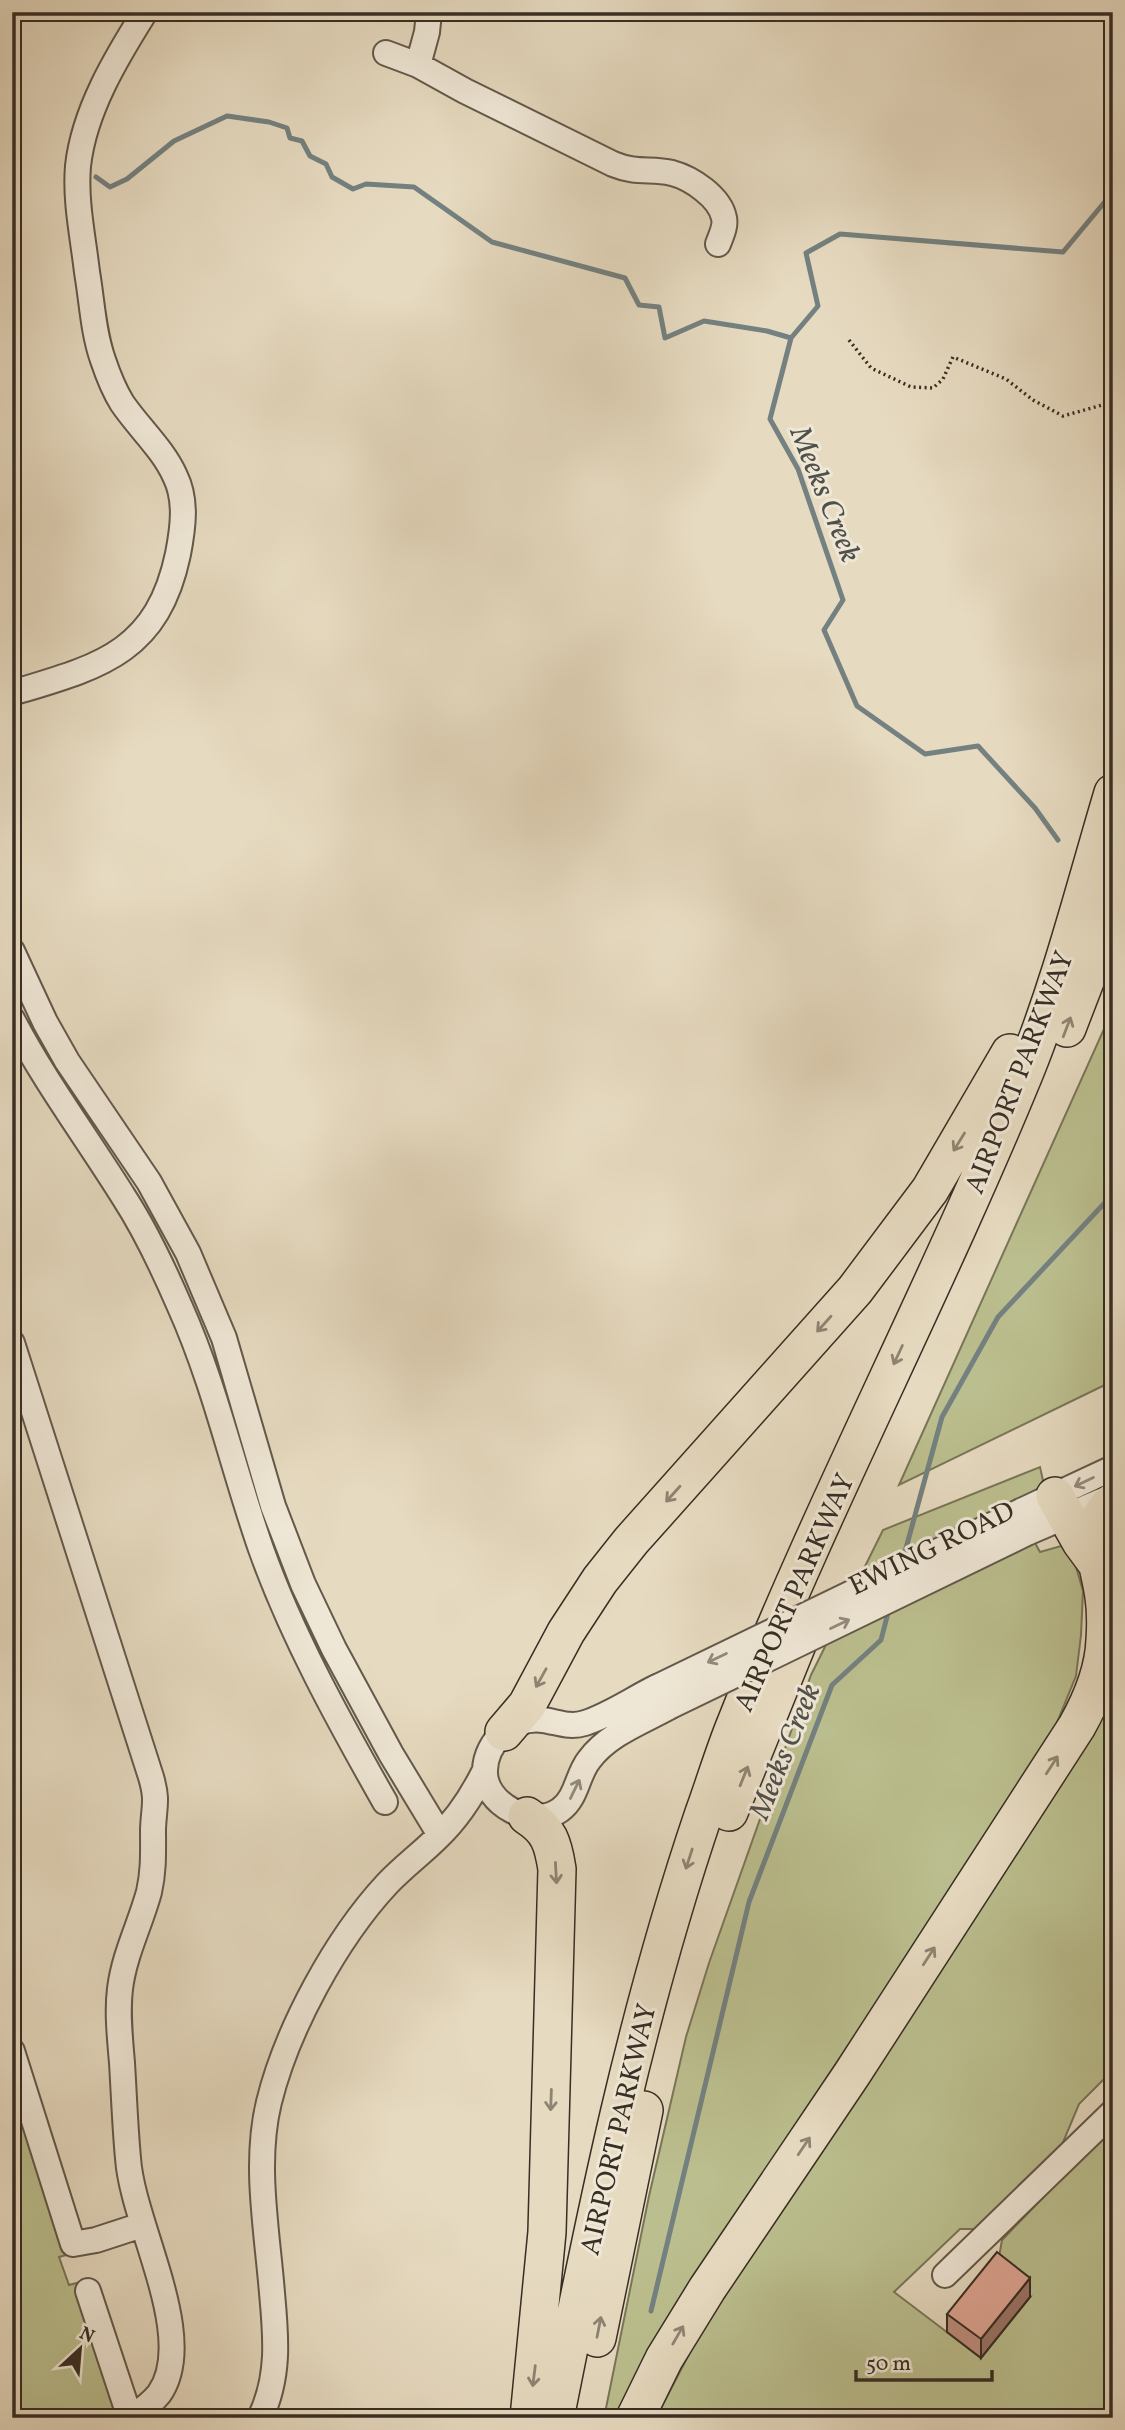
<svg xmlns="http://www.w3.org/2000/svg" width="1125" height="2430" viewBox="0 0 1125 2430" font-family="Vollkorn,serif">
<rect width="100%" height="100%" fill="#e6dac0"/>
<filter id="stains"><feTurbulence type="fractalNoise" baseFrequency=".00286" numOctaves="4"/><feColorMatrix values="0 0 0 0 .2 0 0 0 0 .09 0 0 0 0 .02 0 0 0 .5 -.17"/></filter>
<radialGradient id="worn" r=".72"><stop offset=".6" stop-color="#630" stop-opacity="0"/><stop offset="1" stop-color="#630" stop-opacity=".3"/></radialGradient>
<!-- green -->
<path fill="#bbbe8e" stroke="#797659" stroke-width="2" d="M1113 1009V1381L899 1485Z
M1040 1467 1044 1485 1015 1506 1040 1552 1061 1546 1072 1553 1083 1591 1081 1635 1076 1676 1054 1730 992 1829 772 2160 624 2418H604L649 2196 686 2037 709 1963 811 1675 883 1530Z
M1113 1688V2070L1079 2104 1056 2159 1010 2229H960L894 2292 981 2358 1002 2240 1113 2125V2418H656L701 2331Z
M12 2075 70 2254 59 2257 69 2285 88 2280 119 2416 116 2418H12Z"/>
<g fill="none" stroke-linecap="round" stroke-linejoin="round">
<!-- stream -->
<path stroke="#748180" stroke-width="5" d="M1107 12 1105 16 1113 32
M96 177 110 187 127 179 174 141 227 116 269 122 287 128 290 138 302 141 310 156 326 164 332 177 353 189 366 184 414 187 492 242 625 278 639 305 659 307 665 338 704 321 767 331 791 338
M1058 840 1035 808 978 746 925 754 857 706 824 630 843 600 798 469 770 419 791 338 818 306 806 253 840 234 1063 252 1113 192
M903 1559 942 1417 998 1317 1113 1194
M651 2311 749 1902 832 1685 881 1640 889 1609"/>
<!-- minor casing -->
<g stroke="#63594b" stroke-width="28">
<path id="minor" d="M386 53 418 65 465 91 613 164C637 174 650 168 672 173 691 178 720 197 724 218 726 226 721 236 718 244
M418 65 427 32 429 12
M12 693C98 667 157 654 178 554 183 528 187 500 175 476 163 449 139 428 122 403 114 390 108 375 103 360 93 332 92 301 87 272 83 237 75 201 78 166 84 111 116 58 145 12
M12 951 45 1022 67 1061 149 1182 188 1253 224 1338 273 1506 303 1584 334 1649 391 1754 440 1835
M12 1019C45 1082 87 1138 125 1199 147 1233 164 1270 180 1307 215 1385 233 1469 261 1549 292 1636 339 1721 385 1802
M12 1343 151 1777C158 1801 154 1805 153 1829 153 1851 154 1870 149 1892 140 1925 124 1955 120 1989 117 2013 120 2038 122 2063 124 2095 125 2126 128 2158 132 2224 199 2338 159 2394 151 2404 141 2411 130 2418L88 2291
M1021 1511 1113 1468
M1027 1533 1113 1496
M657 1687C634 1698 610 1715 585 1723 569 1728 558 1722 543 1720 514 1716 486 1741 485 1770 483 1804 533 1830 560 1810 577 1798 577 1775 589 1760 608 1734 642 1722 669 1707
M12 2051 73 2244 96 2240 142 2225
M945 2275 1113 2112
M260 2418C280 2377 276 2336 272 2293 267 2230 254 2163 269 2102 287 2029 336 1939 387 1884 403 1867 422 1853 438 1837 458 1818 472 1796 484 1772"/>
</g>
<!-- highway casing -->
<g stroke="#372e24" stroke-width="40">
<path id="highway" d="M1067 1028 1099 945 1113 897
M1055 1496 1081 1542 1095 1561
M504 1732 527 1705 566 1632 600 1580 631 1541 855 1290 930 1190 1010 1053
M729 1812 798 1642
M527 1816C549 1830 553 1843 557 1869L547 2232 529 2418
M597 2338 644 2110
M555 2418C596 2211 636 2013 704 1813 715 1783 724 1752 736 1723 823 1503 934 1293 1024 1074 1061 983 1085 887 1113 793
M635 2418 664 2359 707 2289 852 2074 1077 1726C1092 1699 1104 1671 1105 1640 1106 1626 1106 1611 1104 1597 1100 1563 1081 1530 1113 1502"/>
</g>
<!-- path -->
<path stroke="#372e24" stroke-width="3.5" stroke-dasharray="2 3.5" stroke-linecap="butt" d="M849 340 871 368 911 387 933 388 943 379 953 357 1006 379 1033 400 1063 416 1113 402"/>
<!-- minor -->
<use href="#minor" stroke="#efe7d6" stroke-width="24"/>
<!-- highway -->
<use href="#highway" stroke="#e6dac0" stroke-width="37"/>
<!-- minor-bridge casing -->
<g stroke="#63594b" stroke-width="28" stroke-linecap="butt">
<path id="minor-bridge" d="M657 1687 1021 1511
M669 1707 1027 1533"/>
</g>
<!-- minor-bridge -->
<use href="#minor-bridge" stroke="#efe7d6" stroke-width="24"/>
</g>
<!-- wall -->
<path fill="#bf8e7e" stroke="#372e24" stroke-width="2" d="M1030 2297 981 2358 947 2332V2314Z"/>
<!-- shaded-wall -->
<path fill="#9b7467" stroke="#372e24" stroke-width="2" d="M1030 2278V2297L981 2358V2339Z"/>
<!-- building -->
<path fill="#dea593" stroke="#372e24" stroke-width="2" d="M997 2252 1030 2278 981 2339 947 2314Z"/>
<!-- one-way arrows -->
<defs><path id="oneway-shaft" d="M-6 0H5M1.5-3L5.5 0L1.5 3" fill="none" stroke-width="1.6" stroke-linecap="round" stroke-linejoin="round" transform="scale(1.75)"/></defs>
<g stroke="#8e8472">
<use href="#oneway-shaft" transform="translate(1067 1027) rotate(-69)"/>
<use href="#oneway-shaft" transform="translate(959 1142) rotate(122)"/>
<use href="#oneway-shaft" transform="translate(824 1324) rotate(132)"/>
<use href="#oneway-shaft" transform="translate(898 1355) rotate(115)"/>
<use href="#oneway-shaft" transform="translate(673 1494) rotate(132)"/>
<use href="#oneway-shaft" transform="translate(541 1678) rotate(119)"/>
<use href="#oneway-shaft" transform="translate(1052 1765) rotate(-57)"/>
<use href="#oneway-shaft" transform="translate(744 1776) rotate(-68)"/>
<use href="#oneway-shaft" transform="translate(689 1859) rotate(108)"/>
<use href="#oneway-shaft" transform="translate(556 1873) rotate(87)"/>
<use href="#oneway-shaft" transform="translate(929 1956) rotate(-57)"/>
<use href="#oneway-shaft" transform="translate(551 2100) rotate(92)"/>
<use href="#oneway-shaft" transform="translate(804 2146) rotate(-56)"/>
<use href="#oneway-shaft" transform="translate(599 2327) rotate(-79)"/>
<use href="#oneway-shaft" transform="translate(678 2335) rotate(-60)"/>
<use href="#oneway-shaft" transform="translate(534 2376) rotate(97)"/>
</g>
<g stroke="#938a7d">
<use href="#oneway-shaft" transform="translate(1084 1482) rotate(154)"/>
<use href="#oneway-shaft" transform="translate(840 1624) rotate(-26)"/>
<use href="#oneway-shaft" transform="translate(717 1658) rotate(154)"/>
<use href="#oneway-shaft" transform="translate(575 1789) rotate(-64)"/>
</g>
<g text-anchor="middle" stroke-width="6" stroke-linejoin="round" paint-order="stroke">
<!-- street labels -->
<g font-size="28" fill="#372e24" stroke="#efe7d6">
<text transform="translate(1018 1072) rotate(-69)" y="10">AIRPORT PARKWAY</text>
<text transform="translate(931 1547) rotate(-26)" y="10">EWING ROAD</text>
<text transform="translate(793 1592) rotate(-66)" y="10">AIRPORT PARKWAY</text>
<text transform="translate(617 2129) rotate(-77)" y="10">AIRPORT PARKWAY</text>
</g>
<!-- water labels -->
<g font-size="30" font-style="italic" fill="#50504a" stroke="#efe7d6">
<text transform="translate(826 494) rotate(68)" y="10">Meeks Creek</text>
<text transform="translate(784 1751) rotate(-68)" y="10">Meeks Creek</text>
</g>
</g>
<!-- margin -->
<rect width="1125" height="2430" fill="none" stroke="#e6dac0" stroke-width="42"/>
<rect x="14" y="14" width="1097" height="2402" fill="none" stroke="#372e24" stroke-width="3.5"/>
<rect x="21" y="21" width="1083" height="2388" fill="none" stroke="#372e24" stroke-width="2"/>
<!-- north arrow -->
<g transform="translate(80 2349) rotate(26)" stroke="#efe7d6" stroke-width="5" paint-order="stroke">
<path d="M0-5L12 26L0 18L-12 26Z" fill="#372e24"/>
<text y="-10" font-size="19" font-weight="bold" text-anchor="middle" fill="#372e24">N</text>
</g>
<!-- scale -->
<path d="M856 2370v10h136v-10" fill="none" stroke="#372e24" stroke-width="3.5"/>
<text x="866" y="2370" font-size="21" fill="#372e24" stroke="#efe7d6" stroke-width="5" paint-order="stroke">50 m</text>
<rect width="100%" height="100%" filter="url(#stains)"/>
<rect width="100%" height="100%" fill="url(#worn)"/>
</svg>
